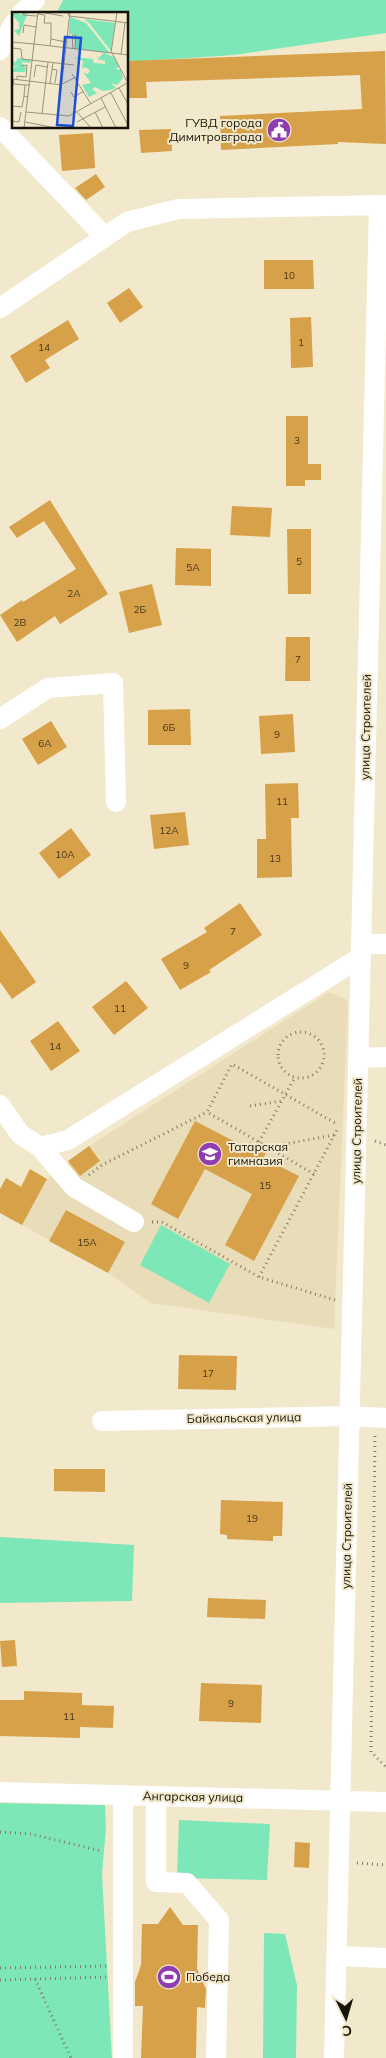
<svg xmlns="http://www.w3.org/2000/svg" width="386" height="2058" viewBox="0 0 386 2058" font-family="Mulish,sans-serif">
<rect width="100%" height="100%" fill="#f2e8cb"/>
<!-- built -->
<path fill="#e9ddb9" d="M329 992 348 1000 334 1329 151 1303 108 1273 0 1213V1189L6 1178 21 1186 30 1169 47 1179 89 1146Z"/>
<!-- green -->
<path fill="#7ee7b8" d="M63 0H386V33L234 55 128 62V14H56Z
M161 1225 230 1264 209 1303 140 1265Z
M0 1537 134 1545 132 1601 0 1603Z
M0 1803 105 1805 106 1829 102 1874 112 2058H0Z
M179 1820 270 1824 267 1880 177 1878Z
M264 1933 285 1934 297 1985 296 2058H263Z"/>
<!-- building -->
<path fill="#d7a149" d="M385 51 386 144 338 142V144L221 150 220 116 362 109 360 75 146 82 147 98H128V61Z
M171 129 172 151 141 153 139 130Z
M93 133 95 168 62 171 59 135Z
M96 174 105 187 86 200 75 188Z
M264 260H313L314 289H264Z
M129 288 143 307 120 323 107 303Z
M311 317 313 367 291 368 290 318Z
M68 320 79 339 45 360 50 368 26 383 10 356Z
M286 416H308V464H321V480H305V486H286Z
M50 500 108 594 60 624 55 616 17 642 0 615 22 600 23 602 76 569 44 521 17 538 9 527Z
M232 506 272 508 270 537 230 535Z
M287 529H311V594H288Z
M176 548 211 549V586L175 585Z
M152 584 162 625 129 633 119 592Z
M286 637H310V681H285Z
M190 709 191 745H148V710Z
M293 714 295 752 261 754 259 716Z
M51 721 67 747 38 765 22 739Z
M298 783 299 818H291L292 877 257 878V839H266L265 784Z
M185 812 189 845 154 849 150 815Z
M71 828 91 855 59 879 39 853Z
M240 903 262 935 209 970 211 972 180 990 161 959 207 932 204 928Z
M0 930 36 982 12 999 0 982Z
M126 981 148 1008 114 1035 92 1007Z
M58 1021 80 1051 51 1071 30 1041Z
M195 1121 247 1148 250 1142 267 1152 263 1158 299 1176 254 1261 225 1245 252 1194 205 1169 178 1219 151 1204Z
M89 1146 100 1161 80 1176 68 1161Z
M30 1169 47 1179 22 1225 0 1213V1189L6 1178 21 1187Z
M66 1210 125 1242 108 1273 49 1241Z
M179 1355 237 1356 236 1390 178 1389Z
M54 1469H105V1492L54 1491Z
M221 1500 283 1502 282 1536H273V1541L227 1539V1535L220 1534Z
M208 1598 266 1600 265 1619 207 1617Z
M15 1640 17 1666 2 1667 0 1641Z
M201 1683 262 1685 261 1723 199 1721Z
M24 1691 82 1693V1705L114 1706 113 1728 80 1727V1738L0 1736V1700H24Z
M295 1842 310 1843 309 1868 294 1867Z
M170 1907 183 1925H198L197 1969 206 1989 205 2008 197 2007 196 2058H141L143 2006H135V1982L141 1965 142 1924H158Z"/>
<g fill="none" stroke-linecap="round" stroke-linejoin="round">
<!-- path -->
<path stroke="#827b68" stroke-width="3" stroke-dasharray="1 4" stroke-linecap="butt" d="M278 1055a23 23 0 1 1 46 0a23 23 0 1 1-46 0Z
M250 1106 281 1101
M375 1141 386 1145
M259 1142 295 1077
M269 1147 334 1135
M314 1174 207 1112 232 1064 337 1124
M89 1175 102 1165 207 1112
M152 1222H162L259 1277 335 1300
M259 1277 337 1130
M375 1436 371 1752 386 1767
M0 1832 31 1834 101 1851
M357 1863 386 1865
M0 1968 106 1966
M35 1979 71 2058
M0 1980 106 1977"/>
<!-- minor -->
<path stroke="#fff" stroke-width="20" d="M21 14 35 0
M0 50 14 23
M0 127 105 237
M0 308 127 222 178 209 386 205
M0 719 48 688 113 683 116 802
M361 944H386
M359 1058 386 1057
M0 1105 20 1134 40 1147 74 1187 134 1222
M40 1147 68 1140 361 957
M102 1421 350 1416 386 1418
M0 1792 386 1802
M123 1795V2058
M156 1796V1882L187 1883 219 1920 216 2058
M337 1956 386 1958
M334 2058 379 205"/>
</g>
<!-- icons -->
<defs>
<g id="civic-disc" transform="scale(1.25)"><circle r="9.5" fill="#8e3eae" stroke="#f2e8cb"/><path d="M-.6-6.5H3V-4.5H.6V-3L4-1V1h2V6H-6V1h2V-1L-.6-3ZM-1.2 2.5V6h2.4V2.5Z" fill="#fff"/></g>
<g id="school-disc" transform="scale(1.25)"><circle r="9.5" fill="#8e3eae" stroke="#f2e8cb"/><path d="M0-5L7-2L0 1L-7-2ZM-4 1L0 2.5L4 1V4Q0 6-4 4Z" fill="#fff"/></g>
<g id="stadium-disc" transform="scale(1.25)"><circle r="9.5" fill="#8e3eae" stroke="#f2e8cb"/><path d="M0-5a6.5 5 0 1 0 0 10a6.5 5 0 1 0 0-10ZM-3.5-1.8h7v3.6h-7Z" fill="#fff"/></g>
</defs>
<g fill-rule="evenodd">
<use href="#civic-disc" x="279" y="130"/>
<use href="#school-disc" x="210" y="1154"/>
<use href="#stadium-disc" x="169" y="1977"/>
</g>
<g text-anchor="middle" stroke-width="4" stroke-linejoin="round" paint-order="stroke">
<!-- number labels -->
<g font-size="10" fill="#463619">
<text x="289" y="279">10</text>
<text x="301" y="346">1</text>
<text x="44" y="351">14</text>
<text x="297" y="444">3</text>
<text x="299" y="565">5</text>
<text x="193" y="571">5А</text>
<text x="74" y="597">2А</text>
<text x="140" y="613">2Б</text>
<text x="20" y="626">2В</text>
<text x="298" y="663">7</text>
<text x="169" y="731">6Б</text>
<text x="277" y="738">9</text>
<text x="45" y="747">6А</text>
<text x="282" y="805">11</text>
<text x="169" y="834">12А</text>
<text x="65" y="858">10А</text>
<text x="275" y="862">13</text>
<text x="233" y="935">7</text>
<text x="186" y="969">9</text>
<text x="120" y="1012">11</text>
<text x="55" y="1050">14</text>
<text x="265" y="1189">15</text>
<text x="87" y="1246">15А</text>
<text x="208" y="1377">17</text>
<text x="252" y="1522">19</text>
<text x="231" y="1707">9</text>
<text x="69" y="1720">11</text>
</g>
<!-- poi labels -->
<g font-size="12" fill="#161309" stroke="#f2e8cb" text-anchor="start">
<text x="262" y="127" text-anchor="end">ГУВД города<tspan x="262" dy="14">Димитровграда</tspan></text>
<text x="228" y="1151">Татарская<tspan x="228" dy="14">гимназия</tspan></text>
<text x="186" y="1981">Победа</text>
</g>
<!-- street labels -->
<g font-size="12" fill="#161309" stroke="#f2e8cb">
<text transform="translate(366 727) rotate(-89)" y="4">улица Строителей</text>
<text transform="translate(357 1131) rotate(-89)" y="4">улица Строителей</text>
<text transform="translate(244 1418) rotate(-1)" y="4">Байкальская улица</text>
<text transform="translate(347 1536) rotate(-89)" y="4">улица Строителей</text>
<text transform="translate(193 1797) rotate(1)" y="4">Ангарская улица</text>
</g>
</g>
<!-- overview -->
<g transform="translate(12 12)">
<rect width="116" height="116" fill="#f2e8cb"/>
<path d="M0 0 11 3V0H16L7 24 2 18 7 17V11L1 4 0 7ZM58 5 74 11 98 41 64 37 62 22H58L56 31ZM72 7 103 11 99 39 77 11ZM92 41 102 45 107 55 103 57 109 58 111 66 105 73 99 71 104 76 98 78 91 79 83 75 80 77 89 84 85 81 77 85 70 73 79 71 71 60 76 62 78 58 73 55 70 57 71 49 62 45 81 47 82 51 93 52V49L85 47ZM0 46 3 51 6 46 19 48 18 51 9 50 14 56 13 60H0L3 54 12 55 0 53Z" fill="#7ee7b8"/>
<path fill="none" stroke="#9a937d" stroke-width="1" d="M11 0V3L25 4M26 0 22 32 117 43M55 0 57 4 117 11M33 1 51 4M26 2 33 3 32 11H39V27M11 21 12 13 24 15M0 30 22 32 12 116M38 34 39 27 54 30M0 36 9 37 10 47 62 53M61 37 60 23H64L63 37M99 41 105 0M100 41 117 73M109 42 113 11M40 57 45 58 43 71M60 62 79 92M22 65 24 53 35 55M0 67 50 73M2 67 1 72 13 73M5 68V64L14 65 15 53 9 54M38 71 41 51M50 72 64 65M107 76 117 94M59 80 62 85 72 79M99 81 117 115M12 84 13 73H18M89 86 104 116M0 94 10 95 12 84 16 85M14 100 57 104 117 70M65 100 79 116M83 100 91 116M30 102 36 50M46 104 58 0M0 109 7 110 9 100M13 110 44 116M65 110 93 95"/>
<path fill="#1d4ed8" fill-opacity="0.15" stroke="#1d4ed8" stroke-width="2.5" d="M53 25 69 26 61 114 45 113Z"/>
<rect width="116" height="116" fill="none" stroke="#161309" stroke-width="2.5"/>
</g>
<!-- north arrow -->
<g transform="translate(346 2018) rotate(175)" stroke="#f2e8cb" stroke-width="4" paint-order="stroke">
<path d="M0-4L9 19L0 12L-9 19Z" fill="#161309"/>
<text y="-8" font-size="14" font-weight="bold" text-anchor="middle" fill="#161309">С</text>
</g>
</svg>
